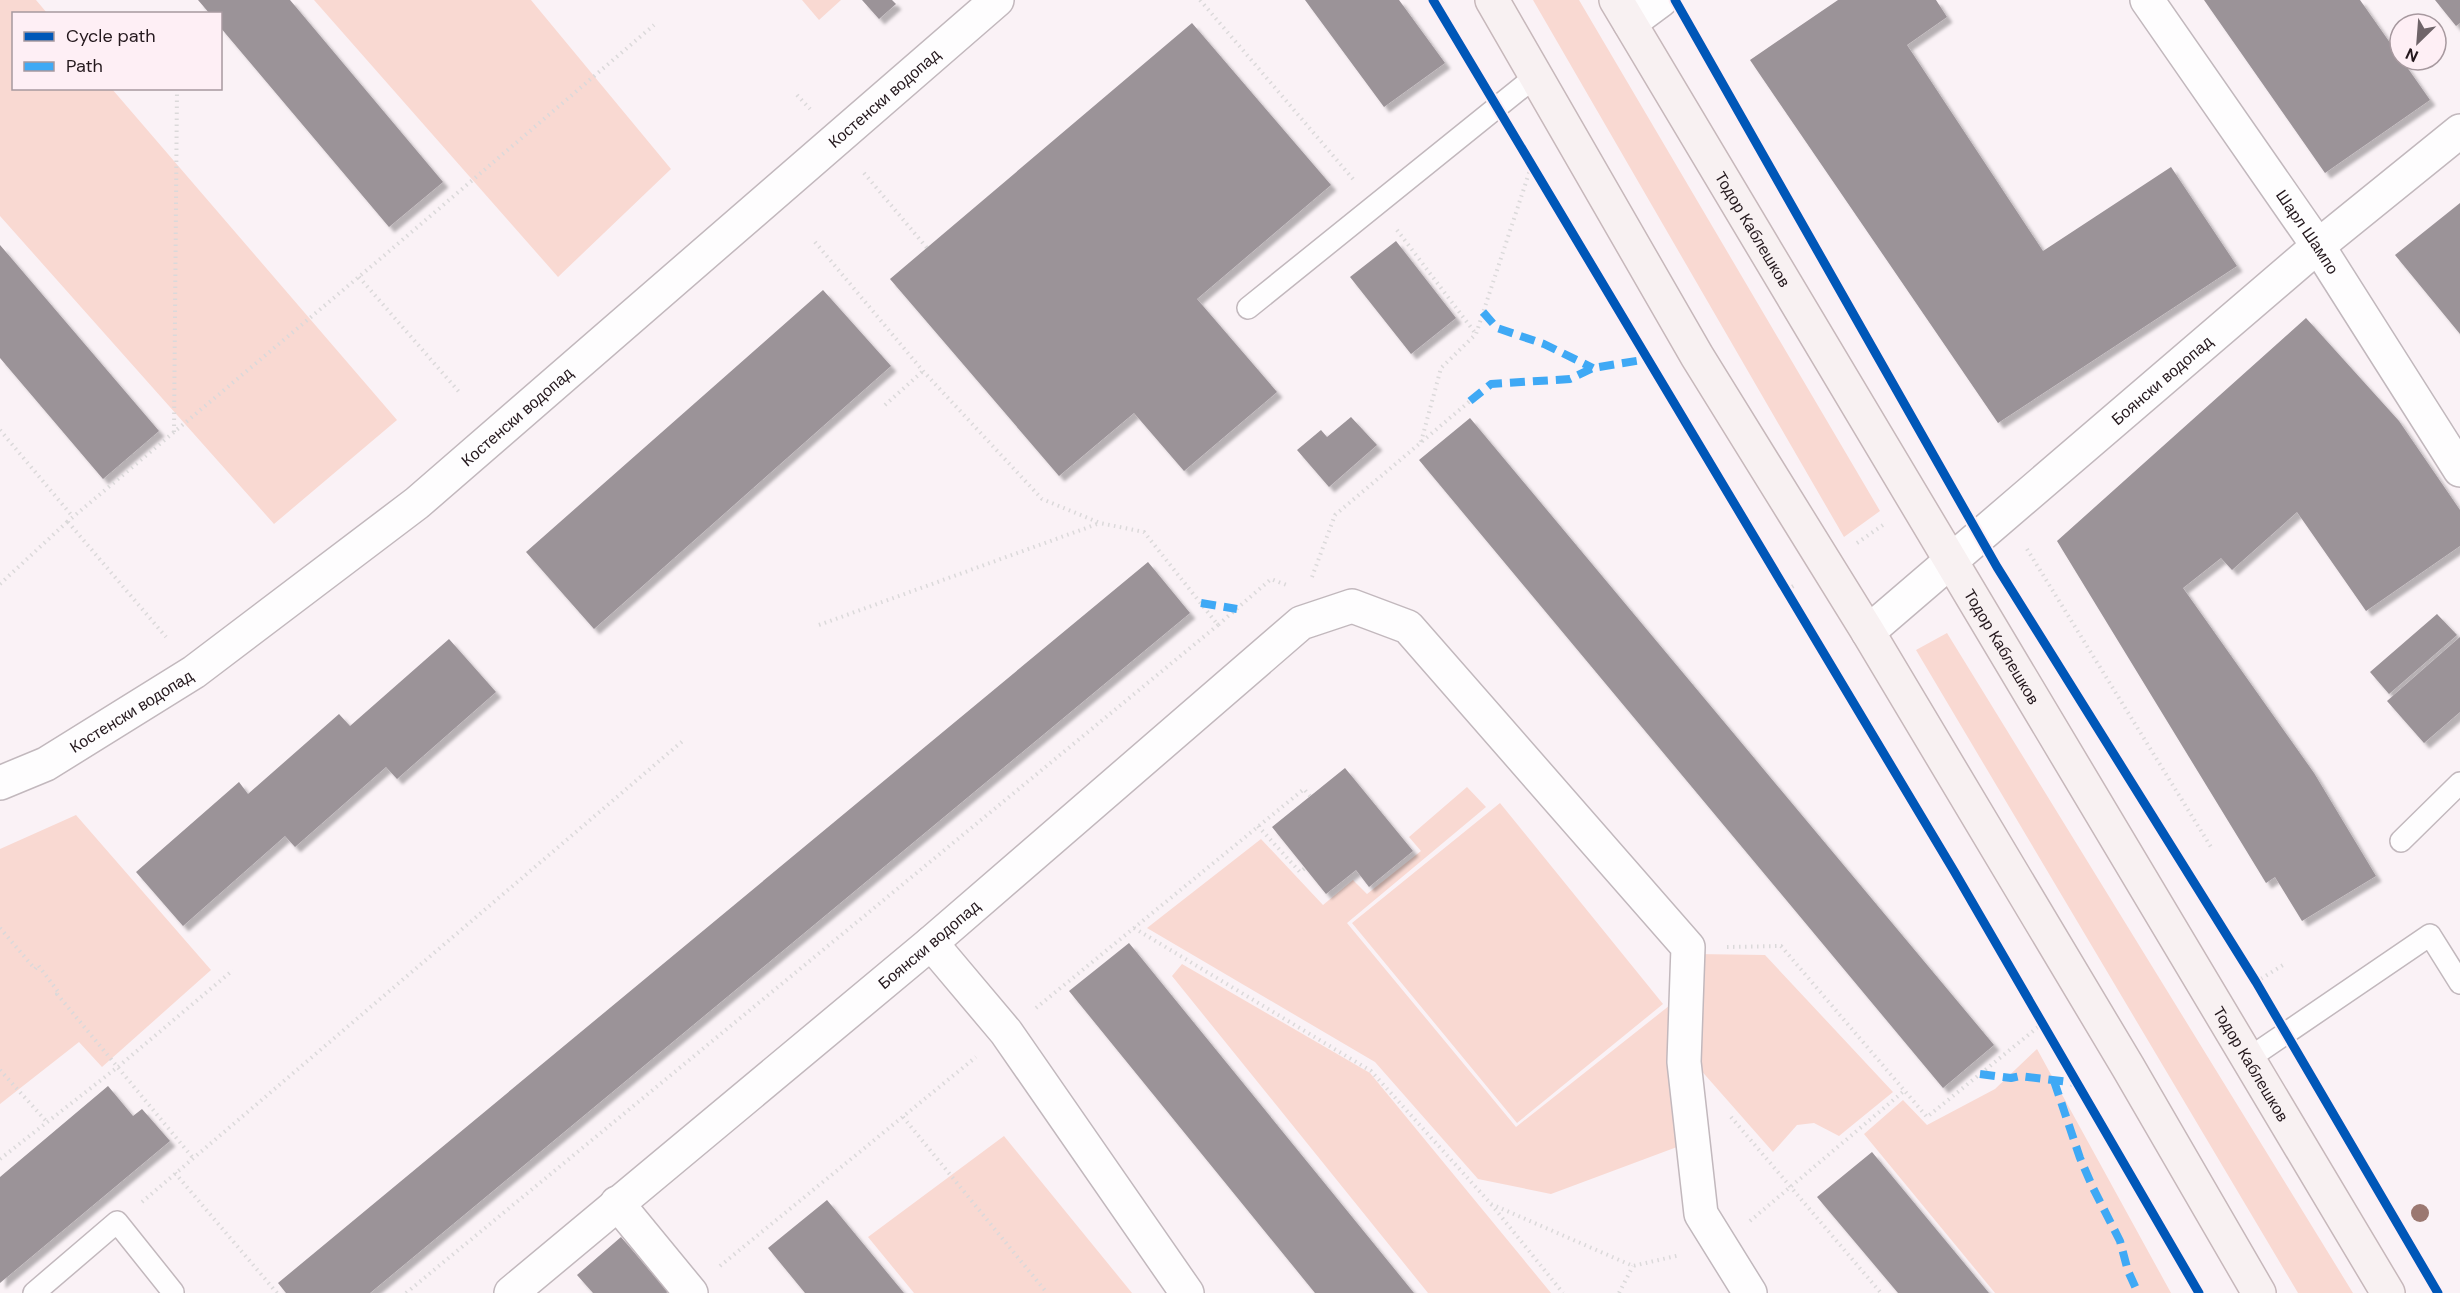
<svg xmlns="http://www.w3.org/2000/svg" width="2460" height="1293" viewBox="0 0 2460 1293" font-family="'DM Sans',sans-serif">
<defs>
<filter id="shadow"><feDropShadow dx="5.5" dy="5.5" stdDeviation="1.5" flood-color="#0004"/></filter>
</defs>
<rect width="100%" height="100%" fill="#faf2f6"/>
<!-- green -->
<path fill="#f9d9d2" d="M0 0H36L47 13 14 14V88L112 89 397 420 274 524 0 216Z
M314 0H531L671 169 558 277Z
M802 0H841L819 20Z
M1533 0H1579L1880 511 1844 537Z
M1947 633 2353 1293H2298L1916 650Z
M1467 787 1486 807 1347 923 1516 1127 1679 998 1685 1144 1551 1194 1478 1179 1375 1062 1147 928 1261 839 1323 905 1353 880 1367 894 1421 851 1409 837Z
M1500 803 1663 1004 1517 1123 1352 923Z
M76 815 211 970 102 1067 79 1042 0 1104V849Z
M1696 954 1765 955 1893 1092 1839 1136 1814 1123 1797 1125 1773 1152 1691 1059Z
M1182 964 1370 1073 1551 1293H1428L1172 976Z
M2037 1049 2171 1293H1995L1864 1134 1903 1100 1927 1125 1995 1089Z
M1004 1136 1132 1293H914L868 1237Z"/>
<!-- building -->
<path fill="#9b9398" filter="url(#shadow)" d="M198 0H290L443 182 389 227 220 27V14H210Z
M862 0H892L896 4 879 19Z
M1305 0H1399L1445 63 1384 107Z
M1838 0H1936L1947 17 1907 45 2043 251 2171 167 2237 266 1998 423 1750 60Z
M2204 0H2360L2400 57V60H2402L2430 100 2325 173Z
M2435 0H2460V23L2456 26Z
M1192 23 1331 185 1197 299 1277 392 1184 471 1134 413 1059 476 890 279Z
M2460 203V334L2395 255Z
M1396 241 1456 318 1411 354 1350 277Z
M0 245 159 431 103 479 0 358Z
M823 290 891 366 594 629 526 552Z
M2306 318 2399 421 2460 510V546L2366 611 2297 512 2232 570 2221 558 2183 588 2314 773 2376 876 2302 921 2275 877 2266 883 2057 541Z
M1351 417 1377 445 1329 487 1297 450 1321 430 1327 437Z
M1470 418 1994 1045 1943 1088 1419 460Z
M1148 562 1190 613 370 1293H286L278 1283Z
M2437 614 2457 635 2389 694 2370 672Z
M2460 637V712L2424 743 2387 701Z
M449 639 496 692 397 779 386 767 295 847 285 836 183 926 136 872 239 782 248 794 339 714 350 726Z
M1345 768 1413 851 1369 887 1356 870 1326 894 1272 827Z
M1129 943 1414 1293H1315L1069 991Z
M108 1086 133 1116 142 1109 170 1141 0 1283V1177Z
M1872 1152 1989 1293H1898L1817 1197Z
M827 1200 904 1293H805L768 1248Z
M621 1237 668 1292 666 1293H593L577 1275Z"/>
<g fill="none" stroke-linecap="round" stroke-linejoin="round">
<!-- service casing -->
<g stroke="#c2b8bd" stroke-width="24">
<path id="service" d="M1248 308 1537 75
M2401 841 2460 783
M2248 1059 2430 935 2460 983
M34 1293 117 1222 173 1292"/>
</g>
<!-- minor casing -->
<g stroke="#c2b8bd" stroke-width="36">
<g id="minor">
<path id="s1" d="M2147 0 2318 246 2460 470"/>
<path d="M1630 23 1661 0"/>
<path id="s2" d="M1868 632 2318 246 2460 131"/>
<path d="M931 943 1006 1032 1187 1293"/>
<path d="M617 1203 691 1293"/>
<path id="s3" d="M511 1293 931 943 1301 623 1352 606 1408 627 1688 947 1684 1062 1701 1214 1750 1293"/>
</g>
</g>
<!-- tertiary casing -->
<g stroke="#c2b8bd" stroke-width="36">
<g id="tertiary">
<path id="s4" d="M0 783 46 764 194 672 417 503 997 0"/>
</g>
</g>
<!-- primary casing -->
<g stroke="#c7b8bb" stroke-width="36">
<g id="primary">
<path d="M1492 0 1697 356 1868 632 2128 1067 2259 1293"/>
<path id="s5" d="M1616 0 2388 1293"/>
</g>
</g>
<!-- path -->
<path stroke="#dbd9da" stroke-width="4" stroke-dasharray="1.5 4.5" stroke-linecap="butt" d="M1200 0 1353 179
M797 95 810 109
M864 173 927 248
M1397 230 1476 334
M815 242 923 371 1042 499 1100 523 1144 532 1218 625 1271 579 1289 586
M359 277 460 393
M885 405 923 371
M0 430 73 517
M174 432 177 88
M1421 442 1441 368 1476 334 1532 164
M67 522 380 259 654 25
M68 522 166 637
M1857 543 1883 525
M2027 549 2211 847
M1312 577 1335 515 1470 401
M0 584 67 522
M1787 590 1795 585
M819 625 1100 523
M1258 826 1300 872 1305 868
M0 928 35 969 38 965 59 993 57 994 193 1158
M1134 928 1371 1071 1491 1204 1563 1293
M1727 947 1781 946 1927 1117 2043 1023
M2256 982 2283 965
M1036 1008 1304 789 1310 796
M0 1070 47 1122
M903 1117 1047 1293
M1731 1117 1881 1293
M0 1159 119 1066 233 970
M175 1173 277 1293
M142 1202 685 739
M1491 1204 1633 1266 1680 1255
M1750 1221 1904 1091
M720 1266 976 1057
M406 1293 1218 625
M1619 1293 1633 1266"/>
<!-- service -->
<use href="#service" stroke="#fefdfe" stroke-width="21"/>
<!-- minor -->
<use href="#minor" stroke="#fefdfe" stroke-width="33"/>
<!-- tertiary -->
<use href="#tertiary" stroke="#fefdfe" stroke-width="33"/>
<!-- primary -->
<use href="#primary" stroke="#f8f1f2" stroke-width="33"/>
<!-- quiet -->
<path stroke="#3fa9f5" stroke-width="8" stroke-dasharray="15 8" stroke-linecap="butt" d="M1483 312 1497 328 1544 344 1593 368
M1470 401 1491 384 1570 379 1593 368 1648 359
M1201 603 1237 609
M1980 1074 2011 1078 2020 1076 2077 1083
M2054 1081 2080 1158 2093 1188 2120 1241 2128 1271 2138 1293"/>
<!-- cycleway casing -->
<g stroke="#feeff5" stroke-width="13">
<path id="cycleway" d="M1433 0 1954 871 2199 1293
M1675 0 1997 567 2256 982 2438 1293"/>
</g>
<!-- cycleway -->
<use href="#cycleway" stroke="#0057b8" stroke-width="9"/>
</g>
<!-- trees -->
<circle fill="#9b7871" cx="2420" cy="1213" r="9"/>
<g text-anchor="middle" stroke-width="6" stroke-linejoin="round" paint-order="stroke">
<!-- street labels -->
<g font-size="16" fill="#24181d" stroke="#feeff5">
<text dy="6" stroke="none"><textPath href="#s4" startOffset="1122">Костенски водопад</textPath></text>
<text dy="6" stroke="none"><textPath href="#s5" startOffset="267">Тодор Каблешков</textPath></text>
<text dy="6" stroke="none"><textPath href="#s1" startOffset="282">Шарл Шампо</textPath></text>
<text dy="6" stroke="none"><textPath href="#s2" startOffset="387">Боянски водопад</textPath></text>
<text dy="6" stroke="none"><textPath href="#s4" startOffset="636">Костенски водопад</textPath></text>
<text dy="6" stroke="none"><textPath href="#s5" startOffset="753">Тодор Каблешков</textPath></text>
<text dy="6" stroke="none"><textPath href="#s4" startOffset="150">Костенски водопад</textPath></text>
<text dy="6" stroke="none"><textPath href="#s3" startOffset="544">Боянски водопад</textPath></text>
<text dy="6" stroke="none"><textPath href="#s5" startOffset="1239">Тодор Каблешков</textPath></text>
</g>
</g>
<!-- legend -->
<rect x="12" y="12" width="210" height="78" fill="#feeff5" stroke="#a7999f" stroke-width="1.5"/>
<rect x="24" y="32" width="30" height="9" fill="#0057b8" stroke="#a7999f" stroke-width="1.5"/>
<text x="66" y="42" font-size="18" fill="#24181d">Cycle path</text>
<rect x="24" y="62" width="30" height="9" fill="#3fa9f5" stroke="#a7999f" stroke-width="1.5"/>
<text x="66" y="72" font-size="18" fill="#24181d">Path</text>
<!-- north arrow -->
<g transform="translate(2418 42) rotate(205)"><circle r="28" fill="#feeff5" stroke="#a7999f" stroke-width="1.5"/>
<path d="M0-4.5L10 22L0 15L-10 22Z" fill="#6f6469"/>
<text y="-9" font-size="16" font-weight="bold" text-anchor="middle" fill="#24181d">N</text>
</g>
</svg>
